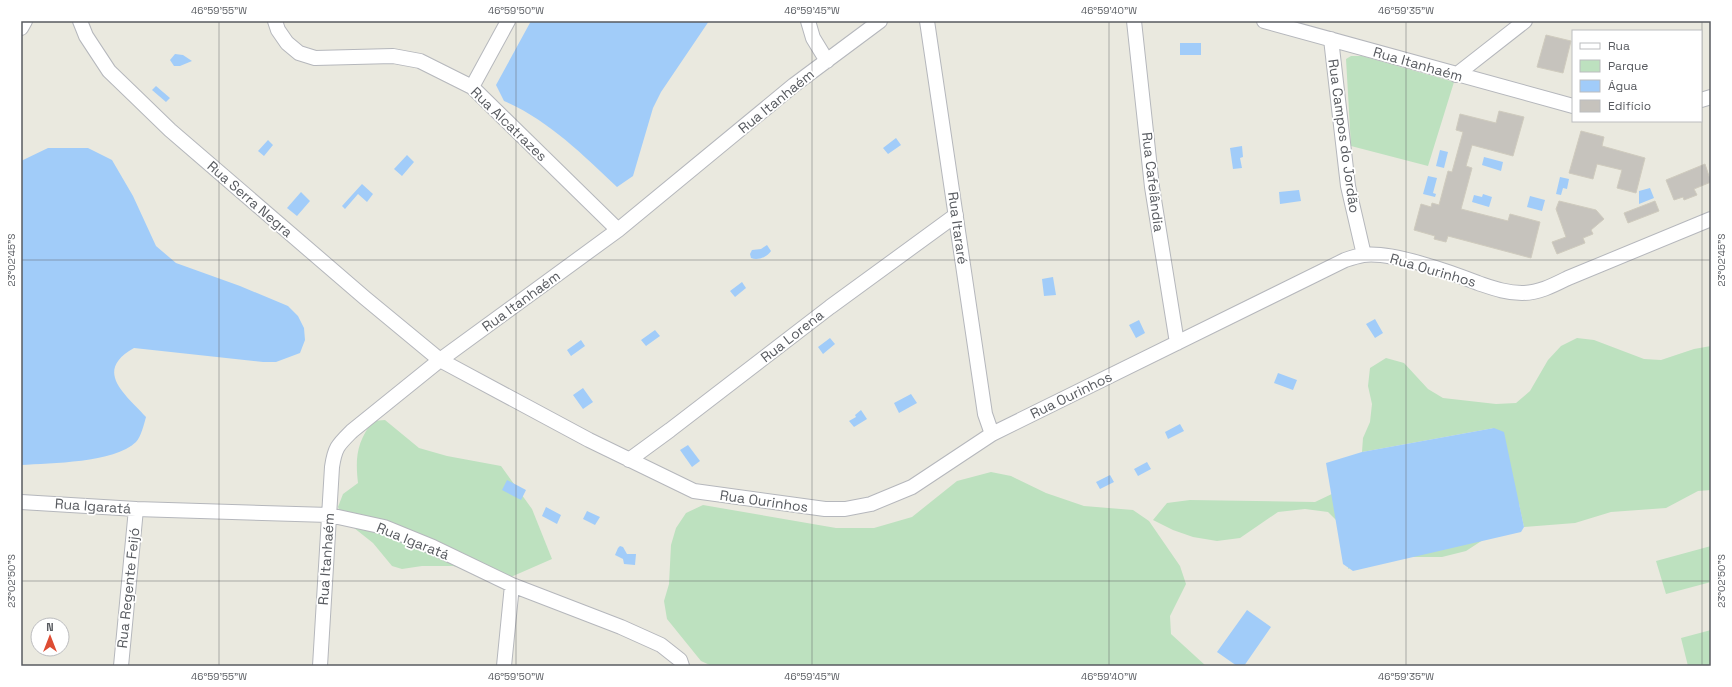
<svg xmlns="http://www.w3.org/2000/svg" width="1732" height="687" viewBox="0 0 1732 687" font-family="'Space Grotesk',sans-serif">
<rect width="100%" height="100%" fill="#eae9df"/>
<!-- green -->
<path fill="#bde1bf" d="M1351 56H1362L1454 82 1428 166 1351 146 1346 59Z
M1577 338 1594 340 1644 359 1661 360 1694 349 1711 346V490L1698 491 1666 508 1611 512 1575 523 1524 527 1519 504 1486 538 1466 551 1442 557H1371L1348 569 1355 550 1345 529 1328 512 1305 509 1278 512 1240 538 1217 541 1193 537 1173 530 1153 520 1167 503 1190 500 1315 502 1376 473 1494 428 1362 452 1363 438 1370 422 1372 404 1368 386 1370 368 1386 358 1404 363 1428 389 1443 398 1496 404 1516 403 1530 391 1548 360 1561 346Z
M385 420 419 448 447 456 501 466 532 509 552 559 504 580 453 566H422L402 569 392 566 373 543 344 520 338 507 343 494 358 483C355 457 357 442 373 421Z
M991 472 1011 476 1046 493 1084 506 1133 510 1149 521 1180 566 1186 584 1170 616 1171 634 1206 666H712L701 661 667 619 664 601 669 584 671 545 676 528 686 513 703 505 836 528H874L912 517 957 481Z
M1711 546V582L1666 594 1656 561Z
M1711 630V666H1688L1681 638Z"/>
<!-- water -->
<path fill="#a1ccf9" d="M531 21H709L661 92 653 108 633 176 617 187C582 154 548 120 504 101L496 85Z
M1180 43H1201V55H1180Z
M175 54 183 55 192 61 180 66H174L170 60Z
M156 86 170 98 166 102 152 90Z
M896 138 901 145 888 154 883 148Z
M268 140 273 145 264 156 258 151Z
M1242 146 1243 157 1240 158 1242 168 1233 169 1230 148Z
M48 148H88L112 160 133 196 156 246 176 263 240 286 288 306 298 316 304 328 305 340 300 353 276 362H263L134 348C93 371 125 394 146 417 144 424 141 437 136 442 114 463 51 463 21 465V161Z
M1440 150 1448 152 1444 168 1436 166Z
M407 155 414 162 402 176 394 169Z
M1484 157 1503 162 1501 171 1482 165Z
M1428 176 1437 178 1433 193 1436 194 1435 197 1423 194Z
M1560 177 1569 179 1567 189 1563 188 1561 195 1556 194Z
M362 184 373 194 367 202 358 194 345 209 342 206Z
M1650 188 1654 198 1639 204V191Z
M1299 190 1301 201 1280 204 1279 192Z
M301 192 310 201 297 216 287 208Z
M1483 194 1492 197 1489 207 1472 202 1474 195 1482 197Z
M1530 196 1545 200 1542 211 1527 207Z
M767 245 771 251C767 257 758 261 751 258L750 254 752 250 761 249Z
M1053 277 1056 295 1044 296 1042 279Z
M742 282 746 288 735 297 730 291Z
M1375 319 1383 333 1375 338 1366 324Z
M1139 320 1145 333 1136 338 1129 325Z
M655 330 660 336 646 346 641 340Z
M830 338 835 344 823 354 818 347Z
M581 340 585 346 571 356 567 350Z
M1278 373 1297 380 1293 390 1274 383Z
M583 388 593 402 583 409 573 395Z
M911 394 917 403 899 413 894 403Z
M861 410 867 419 854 427 849 421 856 417 855 415Z
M1180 424 1184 431 1168 439 1165 432Z
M1494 428 1504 432 1524 527 1521 532 1353 571 1343 564 1326 463 1362 452Z
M688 445 700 461 692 467 680 450Z
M1147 462 1151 469 1138 476 1134 469Z
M1110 475 1114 482 1100 489 1096 482Z
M507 480 526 490 521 500 502 490Z
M546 507 561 515 557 524 542 516Z
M587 511 600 517 595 525 583 519Z
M620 546 623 547 627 554H636L635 565 624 564 623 559 615 555 618 548Z
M1247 610 1271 627 1244 666H1237L1217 652Z"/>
<!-- building -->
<path fill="#c6c3bd" stroke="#cfcbbe" d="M1546 35 1571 41 1563 73 1537 67Z
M1499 111 1524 117 1513 156 1472 145 1466 166 1472 168 1461 209 1508 221 1510 214 1540 222 1531 258 1448 236 1446 242 1434 239 1435 236 1414 230 1421 204 1431 207 1432 203 1439 205 1448 171 1452 172 1463 132 1456 130 1460 114 1496 123Z
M1581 131 1604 137 1602 146 1645 158 1636 193 1617 188 1622 170 1597 164 1593 179 1569 173Z
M1705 164 1711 182 1694 189 1697 195 1684 200 1683 197 1674 200 1666 180Z
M1559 201 1596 210 1604 219 1591 230 1593 234 1583 238 1585 243 1557 254 1552 242 1566 237 1556 209Z
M1655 201 1659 211 1628 223 1624 213Z"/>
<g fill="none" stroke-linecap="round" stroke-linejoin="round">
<!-- street casing -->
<g stroke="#b5b7bc" stroke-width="16">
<path id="street" d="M80 21 86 36 109 71 137 98 170 130 365 298 440 360 589 440 694 491 825 509H845L871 504 912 487 992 434 1345 260C1351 258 1357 256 1363 255 1391 251 1450 272 1478 283 1493 288 1506 293 1522 293 1539 293 1554 285 1568 278L1711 219
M275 21 278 30 287 43 299 53 315 58 393 56 420 61 472 87 618 230
M808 21 813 38 827 61
M927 21 985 414 992 434
M1134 21 1152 187 1177 343
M1264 21 1573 106
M21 28 25 21
M1331 39 1348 186 1364 255
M1456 75 1525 21
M472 87 508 21
M1701 100 1711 97
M629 460 670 430 830 307 956 215
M21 502 136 509 329 515 384 527 433 547 512 585 621 627 661 645 680 660 682 666
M121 666 136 509
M320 666 332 467C335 447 338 445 352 431L440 360 618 230 794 85 880 21
M504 666 512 585"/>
</g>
<!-- street -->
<use href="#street" stroke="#fff" stroke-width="14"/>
</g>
<!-- ticks -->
<path fill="none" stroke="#585b60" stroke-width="1" stroke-opacity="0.45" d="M219 21V666M516 21V666M812 21V666M1109 21V666M1406 21V666M1702 21V666M21 260H1711M21 581H1711"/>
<g text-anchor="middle" stroke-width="3.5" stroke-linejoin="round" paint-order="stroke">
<!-- street labels -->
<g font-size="14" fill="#585b60" stroke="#fff">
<text transform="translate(1418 64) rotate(16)" y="5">Rua Itanhaém</text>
<text transform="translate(776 101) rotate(-39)" y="5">Rua Itanhaém</text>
<text transform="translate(509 124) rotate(44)" y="5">Rua Alcatrazes</text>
<text transform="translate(1344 136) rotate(82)" y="5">Rua Campos do Jordão</text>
<text transform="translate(1153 182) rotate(83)" y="5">Rua Cafelândia</text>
<text transform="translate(250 199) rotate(41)" y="5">Rua Serra Negra</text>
<text transform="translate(958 228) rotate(82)" y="5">Rua Itararé</text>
<text transform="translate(1433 270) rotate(16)" y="5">Rua Ourinhos</text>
<text transform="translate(521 301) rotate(-36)" y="5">Rua Itanhaém</text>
<text transform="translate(792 336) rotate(-38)" y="5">Rua Lorena</text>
<text transform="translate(1071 395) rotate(-26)" y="5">Rua Ourinhos</text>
<text transform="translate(764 501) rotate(8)" y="5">Rua Ourinhos</text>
<text transform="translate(93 506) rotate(4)" y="5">Rua Igaratá</text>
<text transform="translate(413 541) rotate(22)" y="5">Rua Igaratá</text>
<text transform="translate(326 559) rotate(-86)" y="5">Rua Itanhaém</text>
<text transform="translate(128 588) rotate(-84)" y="5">Rua Regente Feijó</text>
</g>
</g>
<!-- border -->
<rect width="1732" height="687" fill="none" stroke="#ffffff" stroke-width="44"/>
<!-- legend -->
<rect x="1572" y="30" width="130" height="92" fill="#ffffff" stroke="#bcbdbf"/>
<rect x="1580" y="43" width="20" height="6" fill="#ffffff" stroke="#bcbdbf"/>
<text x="1608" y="50" font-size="12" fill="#585b60">Rua</text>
<rect x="1580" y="60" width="20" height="12" fill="#bde1bf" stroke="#bcbdbf"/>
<text x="1608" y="70" font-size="12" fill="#585b60">Parque</text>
<rect x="1580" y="80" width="20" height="12" fill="#a1ccf9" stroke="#bcbdbf"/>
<text x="1608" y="90" font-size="12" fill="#585b60">Água</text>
<rect x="1580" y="100" width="20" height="12" fill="#c6c3bd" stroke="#bcbdbf"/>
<text x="1608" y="110" font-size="12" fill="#585b60">Edifício</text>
<!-- north arrow -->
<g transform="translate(50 637)"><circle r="19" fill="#ffffff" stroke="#bcbdbf"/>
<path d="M0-3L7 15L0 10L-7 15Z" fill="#dd4c33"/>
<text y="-6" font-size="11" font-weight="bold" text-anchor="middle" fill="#585b60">N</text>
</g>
<rect x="22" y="22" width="1688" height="643" fill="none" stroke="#585b60" stroke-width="1.5"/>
<g font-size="10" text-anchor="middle" fill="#585b60">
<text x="219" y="14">46°59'55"W</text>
<text x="516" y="14">46°59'50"W</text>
<text x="812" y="14">46°59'45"W</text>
<text x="1109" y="14">46°59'40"W</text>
<text x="1406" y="14">46°59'35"W</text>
<text transform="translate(11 260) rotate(-90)" y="4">23°02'45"S</text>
<text transform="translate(1721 260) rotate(-90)" y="4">23°02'45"S</text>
<text transform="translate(11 581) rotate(-90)" y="4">23°02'50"S</text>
<text transform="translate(1721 581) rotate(-90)" y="4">23°02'50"S</text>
<text x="219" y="680">46°59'55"W</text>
<text x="516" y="680">46°59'50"W</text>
<text x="812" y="680">46°59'45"W</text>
<text x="1109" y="680">46°59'40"W</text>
<text x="1406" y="680">46°59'35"W</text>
</g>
</svg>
